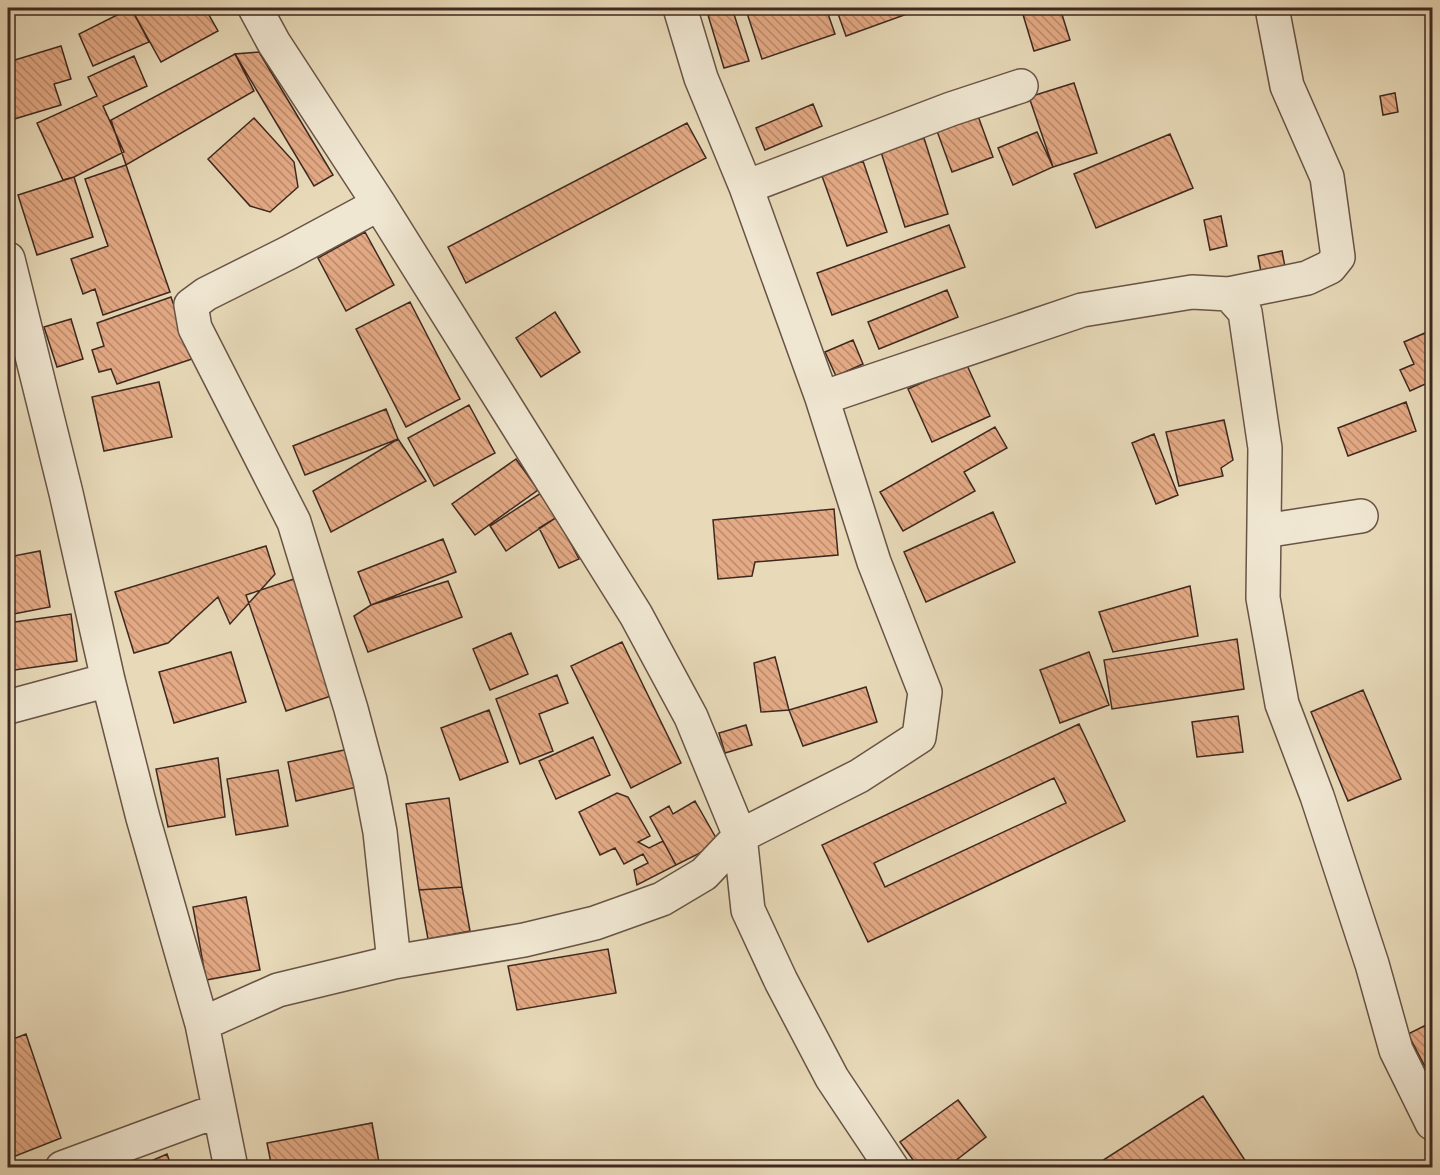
<svg xmlns="http://www.w3.org/2000/svg" width="1440" height="1175" viewBox="0 0 1440 1175" font-family="'EB Garamond',serif">
<defs>
<pattern id="building-back-hatch" width="6" height="6" patternUnits="userSpaceOnUse" patternTransform="scale(1.5)"><rect width="6" height="6" fill="#e4aa85"/><path d="M-1 5l2 2M0 0l6 6M5-1l2 2" fill="none" stroke="#ba8a6c"/></pattern>
</defs>
<rect width="100%" height="100%" fill="#e8dab9"/>
<filter id="stains"><feTurbulence type="fractalNoise" baseFrequency=".00333" numOctaves="4"/><feColorMatrix values="0 0 0 0 .2 0 0 0 0 .09 0 0 0 0 .02 0 0 0 .5 -.17"/></filter>
<radialGradient id="worn" r=".72"><stop offset=".6" stop-color="#630" stop-opacity="0"/><stop offset="1" stop-color="#630" stop-opacity=".3"/></radialGradient>
<!-- building -->
<path fill="url(#building-back-hatch)" stroke="#3e2820" stroke-width="1.5" fill-rule="evenodd" d="M131 8 149 42 93 66 79 34Z
M131 8H205L218 31 161 62Z
M732 8 749 61 724 68 708 15Z
M753 8H826L835 34 762 59 746 10Z
M836 8H920L921 9 846 36Z
M1021 8H1060L1070 40 1034 51Z
M61 46 71 79 54 84 61 105 11 120 8 110V62Z
M259 52 333 175 314 186 235 54Z
M235 54 254 91 126 165 111 120Z
M134 56 147 86 103 106 124 152 74 177 63 180 37 123 97 96 88 77Z
M1074 83 1097 153 1053 167 1029 97Z
M1395 93 1398 112 1383 115 1380 96Z
M813 104 822 126 765 150 756 128Z
M978 116 993 157 952 172 937 131Z
M254 118 294 162 298 187 270 212 250 206 208 159Z
M687 123 706 158 466 283 448 247Z
M1037 132 1053 167 1013 185 998 148Z
M1170 134 1193 188 1096 228 1074 174Z
M924 138 948 214 905 227 881 152Z
M863 161 887 232 847 246 822 176Z
M126 165 170 292 103 315 95 289 83 294 71 259 108 246 85 179Z
M74 177 93 237 37 255 18 195Z
M1221 216 1227 246 1210 250 1204 220Z
M949 225 965 267 832 315 817 273Z
M365 232 394 285 346 311 318 258Z
M1282 251 1286 272 1262 277 1258 256Z
M947 290 958 317 879 349 868 322Z
M171 297 192 359 117 384 111 369 99 372 92 350 104 346 97 323Z
M410 302 460 399 406 427 356 329Z
M555 312 580 352 541 377 516 338Z
M71 319 83 359 57 367 44 327Z
M1432 330V381L1410 391 1400 370 1414 364 1404 342Z
M853 340 863 364 836 376 825 352Z
M966 363 990 416 932 442 908 389Z
M159 382 172 437 104 451 92 397Z
M1406 402 1416 431 1348 456 1338 428Z
M469 405 495 453 434 486 408 438Z
M386 409 398 439 305 475 293 446Z
M1224 420 1233 460 1221 468 1223 476 1179 486 1166 432Z
M995 427 1007 448 964 472 975 491 903 531 880 492Z
M1154 434 1178 495 1156 504 1132 443Z
M398 439 426 481 331 532 313 491Z
M516 459 538 490 475 535 452 504Z
M541 493 557 517 506 551 490 526Z
M834 509 838 555 755 562 752 576 718 579 713 520Z
M993 512 1015 562 926 602 904 552Z
M557 517 579 559 559 568 539 528Z
M443 539 456 572 371 605 358 572Z
M266 546 275 574 230 624 218 597 168 643 134 653 115 592Z
M40 551 50 607 8 615V557Z
M294 579 334 695 286 711 246 595Z
M448 581 462 617 368 652 354 616 371 605Z
M1190 586 1198 636 1113 652 1099 612Z
M71 614 77 661 8 671V623Z
M511 633 528 674 490 690 473 649Z
M1237 639 1244 689 1112 709 1104 660Z
M622 642 681 763 631 788 571 666Z
M231 652 246 702 174 723 159 672Z
M1089 652 1109 705 1060 723 1040 670Z
M775 657 789 710 761 712 754 663Z
M557 675 568 703 539 714 553 751 520 764 496 699Z
M866 687 877 722 803 746 789 710Z
M1363 690 1401 779 1348 801 1311 712Z
M489 710 508 762 460 780 441 728Z
M1238 716 1243 752 1197 757 1192 722Z
M1079 724 1125 821 868 942 822 845ZM1054 778 1066 803 885 887 874 863Z
M746 725 752 745 725 753 719 733Z
M593 737 610 775 556 799 539 761Z
M349 749 357 787 296 801 288 762Z
M218 758 225 817 168 827 156 769Z
M278 770 288 826 236 835 227 779Z
M617 793 628 797 650 836 638 842 649 848 663 841 676 865 637 885 634 870 648 863 643 854 624 864 615 848 600 855 579 812Z
M449 798 462 887 419 890 406 804Z
M695 801 716 838 710 848 676 865 650 817 669 806 673 814Z
M462 887 470 931 428 939 419 890Z
M246 897 260 970 206 980 193 907Z
M608 949 616 993 517 1010 508 966Z
M1432 1022V1080L1408 1034Z
M26 1034 61 1138 8 1159V1041Z
M1203 1096 1250 1168H1095L1094 1166Z
M958 1100 986 1137 946 1168H919L900 1142Z
M372 1123 380 1168H272L267 1143Z
M167 1154 172 1168H135Z"/>
<g fill="none" stroke-linecap="round" stroke-linejoin="round">
<!-- minor casing -->
<g stroke="#685446" stroke-width="36">
<path id="minor" d="M255 8 274 43 379 204 636 615 691 717 740 836 748 910 781 981 832 1078 892 1168
M746 187 951 109 1021 86
M379 204 288 253 206 294 191 305 195 328 294 522 351 709 370 780 380 832 394 962
M8 259 66 493 108 680 143 818 202 1024 231 1168
M1229 294 1307 278 1330 267 1338 257 1327 177 1287 86 1272 8
M822 398 1082 310 1192 292 1229 294 1245 312 1265 448 1263 598 1282 704 1317 796 1372 964 1396 1050 1432 1123
M1264 531 1361 516
M8 707 108 680
M202 1024 278 990 394 962 524 940 595 923 662 899 704 874 740 836 859 776 919 737 925 692 874 562 822 398 746 187 701 78 680 8
M62 1168 219 1110"/>
</g>
<!-- minor -->
<use href="#minor" stroke="#f0e7d2" stroke-width="33"/>
</g>
<!-- margin -->
<rect width="1440" height="1175" fill="none" stroke="#e8dab9" stroke-width="30"/>
<rect x="9" y="9" width="1422" height="1157" fill="none" stroke="#3e2820" stroke-width="3"/>
<rect x="15" y="15" width="1410" height="1145" fill="none" stroke="#3e2820" stroke-width="1.5"/>
<rect width="100%" height="100%" filter="url(#stains)"/>
<rect width="100%" height="100%" fill="url(#worn)"/>
</svg>
